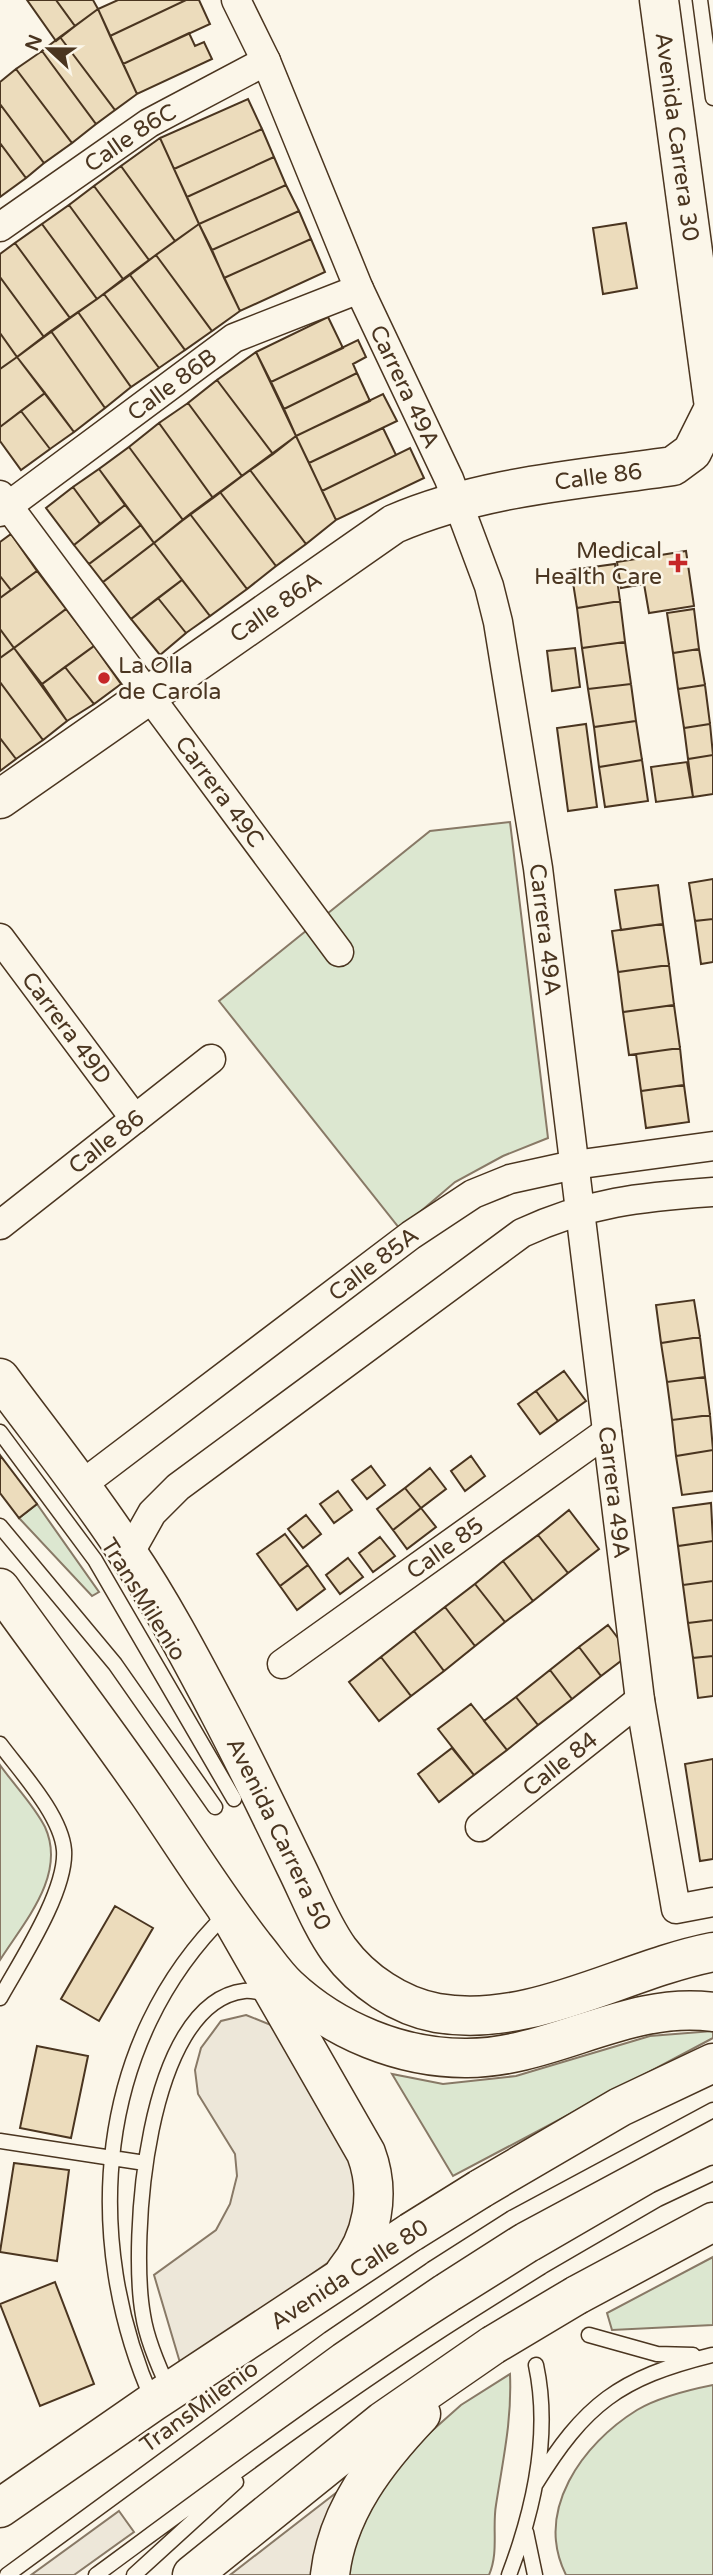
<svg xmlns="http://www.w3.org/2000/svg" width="713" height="2575" viewBox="0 0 713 2575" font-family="'Varela Round',sans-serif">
<rect width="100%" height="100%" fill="#fbf6e9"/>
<!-- green -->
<path fill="#dce7d0" stroke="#887966" stroke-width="2" d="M510 822 548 1138 503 1156 455 1182 400 1229 219 1001 430 831Z
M37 1504 99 1592 92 1596 19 1518Z
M0 1765C14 1785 34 1805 45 1827 67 1875 24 1922 0 1960Z
M713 2031V2038L453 2176 392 2074 443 2084 516 2076 650 2036Z
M713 2257V2325L612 2330 607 2313Z
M510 2374C512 2421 503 2459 496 2505 492 2528 499 2552 489 2575H345L372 2499 425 2437 461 2405Z
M713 2385V2575H566C534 2511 582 2444 637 2410 659 2397 688 2390 713 2385Z"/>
<!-- parking -->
<path fill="#ede7d9" stroke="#887966" stroke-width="2" d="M246 2015 271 2025 353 2158 363 2198 336 2257 181 2366 154 2275 216 2230 230 2204 237 2176 235 2154 198 2094 195 2070 201 2048 221 2021Z
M350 2482 318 2547 311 2575H230Z
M119 2511 134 2532 74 2575H31Z"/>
<!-- building -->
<path fill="#ecdcbc" stroke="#4a3520" stroke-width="2" d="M27 0H56L75 26 56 41Z
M56 0H93L98 9 75 26Z
M118 0H186L110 36 98 9Z
M186 0H199L210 24 123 64 110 36Z
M98 9 137 94 115 110 60 37Z
M189 33 195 46 204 42 212 59 137 94 123 64Z
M60 37 115 110 96 124 42 51Z
M42 51 96 124 72 143 16 69Z
M16 69 72 143 44 163 0 104V82Z
M248 99 262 129 174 169 160 138Z
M0 104 44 163 26 178 0 143Z
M262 129 274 157 187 197 174 169Z
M160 138 199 224 175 241 121 166Z
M0 143 26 178 0 197Z
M274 157 286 185 199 224 187 197Z
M121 166 175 241 149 260 94 186Z
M286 185 299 211 212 250 199 224Z
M94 186 149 260 123 279 69 205Z
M69 205 123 279 97 299 42 224Z
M299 211 311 239 224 278 212 250Z
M626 223 637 288 603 294 593 228Z
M42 224 97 299 70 318 15 243Z
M199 224 240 311 212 331 156 255Z
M311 239 325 272 240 311 224 278Z
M15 243 70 318 44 337 0 277V254Z
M156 255 212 331 185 350 130 275Z
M130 275 185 350 159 368 104 294Z
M0 277 44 337 17 357 0 333Z
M104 294 159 368 131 387 78 312Z
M78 312 131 387 105 408 51 331Z
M328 317 343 348 271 382 256 352Z
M51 331 105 408 74 432 17 357Z
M0 333 17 357 0 369Z
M358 340 366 357 353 364 357 373 284 409 271 382Z
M256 352 296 436 273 454 217 380Z
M17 357 45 393 0 427V369Z
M357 373 370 401 296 436 284 409Z
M217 380 273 454 242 476 188 403Z
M45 393 74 432 50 449 21 411Z
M383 394 397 421 309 463 296 436Z
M188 403 242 476 213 498 159 423Z
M21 411 50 449 21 470 0 441V427Z
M159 423 213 498 183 520 129 447Z
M383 428 396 455 322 491 309 463Z
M296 436 336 520 306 544 250 470Z
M129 447 183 520 154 543 99 469Z
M410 448 424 478 336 520 322 491Z
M99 469 125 505 100 524 73 487Z
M250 470 306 544 276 566 220 492Z
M73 487 100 524 74 545 46 508Z
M220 492 276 566 247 589 190 514Z
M125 505 141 525 89 564 74 545Z
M190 514 247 589 210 616 154 543Z
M141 525 154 543 103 582 89 564Z
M11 534 37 571 11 590 0 576V542Z
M154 543 182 580 131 619 103 582Z
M686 551 694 606 649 613 644 584 621 588 617 562Z
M615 564 620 601 577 608 571 570Z
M37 571 66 609 14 648 0 629V598Z
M0 576 11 590 0 598Z
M182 580 210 616 186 633 158 598Z
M158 598 186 633 160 655 131 619Z
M620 601 625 642 582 648 577 608Z
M66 609 94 646 42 684 14 648Z
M694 609 699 649 673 653 667 613Z
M0 629 14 648 0 658Z
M625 642 631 684 588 689 582 648Z
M94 646 121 684 94 704 65 667Z
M14 648 67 721 43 740 0 682V658Z
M575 648 580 687 552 691 547 651Z
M699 649 705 685 678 689 673 653Z
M65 667 94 704 67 721 42 684Z
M0 682 43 740 16 759 0 738Z
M631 684 636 721 594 727 588 689Z
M705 685 710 724 684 728 678 689Z
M636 721 642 760 599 767 594 727Z
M586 724 597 807 568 811 557 728Z
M710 724 713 755 688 759 684 728Z
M0 738 16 759 0 771Z
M713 755V794L693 797 688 759Z
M642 760 648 801 605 807 599 767Z
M687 762 693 797 656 802 651 767Z
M713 879V919L695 921 689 883Z
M658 885 663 924 621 930 615 890Z
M713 919V962L701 964 695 921Z
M663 924 669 965 618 972 612 931Z
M669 965 674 1005 623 1012 618 972Z
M674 1005 680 1048 629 1055 623 1012Z
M680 1048 684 1085 641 1091 636 1054Z
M684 1085 689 1122 646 1128 641 1091Z
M694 1300 700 1337 661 1343 656 1305Z
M700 1337 705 1377 667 1382 661 1343Z
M564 1371 586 1401 558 1421 536 1391Z
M705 1377 710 1415 672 1420 667 1382Z
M536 1391 558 1421 540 1434 518 1404Z
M710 1415 713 1450 676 1456 672 1420Z
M713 1450V1491L682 1495 676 1456Z
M0 1455 37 1504 19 1518 0 1493Z
M471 1456 485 1476 465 1491 451 1471Z
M371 1466 385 1485 367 1499 352 1480Z
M430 1468 446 1489 421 1508 405 1488Z
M405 1488 421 1508 393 1530 377 1509Z
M338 1491 352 1510 334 1523 320 1504Z
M711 1503 713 1541 678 1546 673 1508Z
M421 1508 436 1527 407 1549 393 1530Z
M569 1510 599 1549 568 1573 538 1535Z
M306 1515 321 1534 303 1548 288 1529Z
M285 1534 308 1565 280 1586 257 1554Z
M538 1535 568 1573 533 1601 503 1561Z
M380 1537 395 1556 373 1572 359 1553Z
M713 1541V1581L683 1585 678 1546Z
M348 1558 363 1577 340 1594 326 1575Z
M503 1561 533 1601 505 1622 475 1584Z
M308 1565 325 1589 297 1610 280 1586Z
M713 1581V1620L688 1623 683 1585Z
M475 1584 505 1622 475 1646 445 1607Z
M445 1607 475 1646 444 1671 414 1631Z
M713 1620V1656L693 1658 688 1623Z
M608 1625 630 1654 601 1676 579 1647Z
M414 1631 444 1671 411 1696 381 1657Z
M579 1647 601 1676 572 1699 550 1670Z
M713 1656V1696L698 1698 693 1658Z
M381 1657 411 1696 379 1721 349 1682Z
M550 1670 572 1699 538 1725 516 1697Z
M516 1697 538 1725 507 1750 484 1721Z
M471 1704 507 1750 474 1775 438 1729Z
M452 1748 474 1775 439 1802 418 1774Z
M713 1759V1859L700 1861 685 1764Z
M115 1906 153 1928 99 2021 61 1999Z
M37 2046 88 2056 71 2138 20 2128Z
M14 2163 69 2170 57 2261 0 2252Z
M55 2282 94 2384 40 2406 0 2304Z"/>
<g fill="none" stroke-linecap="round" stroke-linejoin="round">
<!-- lane casing -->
<g stroke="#4a3520" stroke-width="17">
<path id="lane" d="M700 0 713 98
M0 1432 95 1560 234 1799
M0 1526 115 1664 215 1807
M0 1744C20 1771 61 1815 64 1850 67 1891 20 1962 0 1998
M0 2141 145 2163
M512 2218 713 2110
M541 2267 658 2199 713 2173
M589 2335 657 2354 693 2355
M170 2391C159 2368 147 2341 143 2315 130 2242 145 2003 244 1991 252 1990 262 1993 270 1994
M153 2401C81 2239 95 2042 227 1913
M535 2485C585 2404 619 2378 712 2355
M526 2532 535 2575
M7 2575 329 2339 432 2269
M96 2575C217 2486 337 2396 463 2316
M134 2575 236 2482
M509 2575C534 2509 551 2435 536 2365"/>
</g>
<!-- street casing -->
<g stroke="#4a3520" stroke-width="31">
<g id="street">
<path id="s1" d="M236 0 266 61 359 289 449 479 489 586 498 622 538 868 640 1700 676 1909 713 1902"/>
<path id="s2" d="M0 227 149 123 266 61"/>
<path id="s3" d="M0 495 339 952"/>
<path id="s4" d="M0 512 234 338 359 289"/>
<path id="s5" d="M0 938 135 1119"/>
<path id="s6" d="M0 1225 211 1059"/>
<path id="s7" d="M80 1486 411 1235 473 1194 510 1179 574 1165 713 1146"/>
<path d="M129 1554 152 1513 178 1487 522 1233C589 1202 641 1197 713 1192"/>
<path id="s8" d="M282 1664 607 1432"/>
<path id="s9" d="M480 1827 640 1700"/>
</g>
</g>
<!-- secondary casing -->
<g stroke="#4a3520" stroke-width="41">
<g id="secondary">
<path id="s10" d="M0 799 394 524C482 486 578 480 673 466L692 452 713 410"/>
</g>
</g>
<!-- primary casing -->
<g stroke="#4a3520" stroke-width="41">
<g id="primary">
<path id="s11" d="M0 1378C43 1436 88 1492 127 1552 161 1602 190 1657 218 1710 245 1761 270 1813 295 1865 309 1893 321 1925 339 1950 362 1981 399 2006 437 2013 532 2029 622 1970 713 1952"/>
<path d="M0 1588C49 1657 101 1724 149 1794 184 1845 216 1897 254 1946 265 1959 275 1975 288 1987 335 2031 401 2058 465 2058 550 2059 628 2000 713 2012"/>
</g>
</g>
<!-- highway casing -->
<g stroke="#4a3520" stroke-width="41">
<g id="highway">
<path id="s12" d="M659 0 713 400"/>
<path d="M228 1912 366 2153C381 2193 373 2238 345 2272"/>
<path d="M480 2189 620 2107 713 2063"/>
<path d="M577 2295 713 2222"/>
<path d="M0 2508 153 2402 411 2232"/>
<path d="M192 2575 383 2421 493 2345"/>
<path d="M330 2575C337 2511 378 2459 421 2414"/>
</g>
</g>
<!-- lane -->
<use href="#lane" stroke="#fbf6e9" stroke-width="14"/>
<!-- street -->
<use href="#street" stroke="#fbf6e9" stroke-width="28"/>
<!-- secondary -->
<use href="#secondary" stroke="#fbf6e9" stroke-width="38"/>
<!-- primary -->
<use href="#primary" stroke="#fbf6e9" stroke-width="38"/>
<!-- highway -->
<use href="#highway" stroke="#fbf6e9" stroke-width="38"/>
<!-- lane-bridge casing -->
<g stroke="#4a3520" stroke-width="17" stroke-linecap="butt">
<path id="lane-bridge" d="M432 2269 512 2218
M463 2316 541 2267"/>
</g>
<!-- highway-bridge casing -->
<g stroke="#4a3520" stroke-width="41" stroke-linecap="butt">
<path id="highway-bridge" d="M411 2232 480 2189
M493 2345 577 2295"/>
</g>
<!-- lane-bridge -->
<use href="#lane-bridge" stroke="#fbf6e9" stroke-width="14"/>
<!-- highway-bridge -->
<use href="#highway-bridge" stroke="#fbf6e9" stroke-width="38"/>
</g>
<!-- markers -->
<g fill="#c62828" stroke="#fbf6e9" stroke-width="2.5">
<path d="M674.5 552.5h7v7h7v7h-7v7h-7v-7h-7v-7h7z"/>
<circle cx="104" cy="678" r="7"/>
</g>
<g text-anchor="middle" stroke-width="5" stroke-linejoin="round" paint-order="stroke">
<!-- street labels -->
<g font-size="23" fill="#4a3520" stroke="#fbf6e9">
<text dy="8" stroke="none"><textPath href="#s12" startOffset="138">Avenida Carrera 30</textPath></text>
<text dy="8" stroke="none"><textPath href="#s2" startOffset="158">Calle 86C</textPath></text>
<text dy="8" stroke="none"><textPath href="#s4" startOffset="214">Calle 86B</textPath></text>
<text dy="8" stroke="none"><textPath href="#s1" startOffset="422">Carrera 49A</textPath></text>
<text dy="8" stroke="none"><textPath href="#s10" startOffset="691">Calle 86</textPath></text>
<text dy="8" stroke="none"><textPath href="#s10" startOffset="336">Calle 86A</textPath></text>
<text dy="8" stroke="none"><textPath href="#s3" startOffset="369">Carrera 49C</textPath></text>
<text dy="8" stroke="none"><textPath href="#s1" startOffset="987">Carrera 49A</textPath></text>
<text dy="8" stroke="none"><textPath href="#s5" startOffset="112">Carrera 49D</textPath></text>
<text dy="8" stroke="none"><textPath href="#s6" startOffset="135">Calle 86</textPath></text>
<text dy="8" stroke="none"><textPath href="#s7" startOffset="368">Calle 85A</textPath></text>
<text dy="8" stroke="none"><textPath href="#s1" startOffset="1554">Carrera 49A</textPath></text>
<text dy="8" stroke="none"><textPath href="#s8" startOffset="200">Calle 85</textPath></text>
<text transform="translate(144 1599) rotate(58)" y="8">TransMilenio</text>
<text dy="8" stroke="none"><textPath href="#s9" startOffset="102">Calle 84</textPath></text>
<text dy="8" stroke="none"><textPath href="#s11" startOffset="536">Avenida Carrera 50</textPath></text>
<text transform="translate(349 2274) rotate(-33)" y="8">Avenida Calle 80</text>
<text transform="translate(199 2406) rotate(-36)" y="8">TransMilenio</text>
</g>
<!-- poi labels -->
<g font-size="23" fill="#4a3520" stroke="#fbf6e9" text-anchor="end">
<text x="662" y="558">Medical<tspan x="662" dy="26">Health Care</tspan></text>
<text x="118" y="673" text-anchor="start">La Olla<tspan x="118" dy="26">de Carola</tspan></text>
</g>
</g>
<!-- north arrow -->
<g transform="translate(49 49) rotate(292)" stroke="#fbf6e9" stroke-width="5" paint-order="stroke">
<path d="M0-5L12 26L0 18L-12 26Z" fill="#4a3520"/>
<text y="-10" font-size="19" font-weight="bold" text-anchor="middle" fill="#4a3520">N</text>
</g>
</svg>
